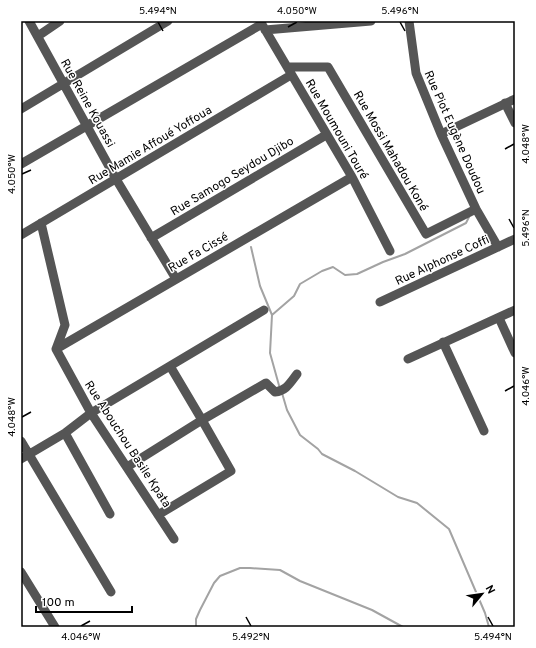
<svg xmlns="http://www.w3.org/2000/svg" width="536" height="648" viewBox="0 0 536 648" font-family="Overpass,sans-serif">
<rect width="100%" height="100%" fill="#fff"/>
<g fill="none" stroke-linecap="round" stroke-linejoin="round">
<!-- stream -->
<path stroke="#a3a3a3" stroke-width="2" d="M251 247 260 286 272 315 270 353 280 389
M272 315 294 296 300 284 322 271 333 267 345 275 357 274 383 262 405 254 466 223 469 217
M282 393 287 410 300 435 318 449 322 454 355 471 398 497 417 503 449 529 485 613 489 627
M196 627V619L200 610 214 583 220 576 240 568H250L280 570 300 581 372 610 403 627"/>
<!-- minor -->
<path stroke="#555" stroke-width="9" d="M29 21 116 179 176 279
M260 21 352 177 390 251
M409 21 416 73 441 134 476 209 498 247
M265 30 371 21
M38 36 60 21
M288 67H328L426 234 476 209
M505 103 515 123
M21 109 168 21
M441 134 515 99
M21 164 262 24
M41 223 65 325 56 349 91 413 174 539
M21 235 291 75
M151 238 326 135
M380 302 515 239
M499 318 515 353
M443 342 484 431
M56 349 352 177
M408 359 515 310
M65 433 110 514
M21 441 111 592
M21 459 65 433 91 413 264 310
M127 467 202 420 266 383 275 392C286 391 290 383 297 374
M158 515 231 471 202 420 170 366
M21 572 55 627"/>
</g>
<!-- ticks -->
<path fill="none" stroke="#000" stroke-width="1.5" d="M158 22 163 31M400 22 405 31M288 27 297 22M505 149 514 144M22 174 31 170M509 219 514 228M505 391 514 386M22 417 31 412M246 617 251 626M488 617 493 626M81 626 90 621"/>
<g text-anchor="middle" stroke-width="3" stroke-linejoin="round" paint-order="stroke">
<!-- street labels -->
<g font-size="12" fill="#000" stroke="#fff">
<text transform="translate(88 103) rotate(61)" y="4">Rue Reine Kouassi</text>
<text transform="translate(337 129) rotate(60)" y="4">Rue Moumouni Touré</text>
<text transform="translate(455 132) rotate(66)" y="4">Rue Piot Eugène Doudou</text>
<text transform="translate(150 145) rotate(-31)" y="4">Rue Mamie Affoué Yoffoua</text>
<text transform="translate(391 151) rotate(60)" y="4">Rue Mossi Mahadou Koné</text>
<text transform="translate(232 176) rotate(-31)" y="4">Rue Samogo Seydou Djibo</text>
<text transform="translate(198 252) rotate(-30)" y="4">Rue Fa Cissé</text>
<text transform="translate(442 260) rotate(-25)" y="4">Rue Alphonse Coffi</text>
<text transform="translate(128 444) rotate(57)" y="4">Rue Abouchou Basile Kpata</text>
</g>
</g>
<!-- border -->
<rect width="536" height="648" fill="none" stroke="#ffffff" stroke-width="44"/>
<!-- north arrow -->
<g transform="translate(482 594) rotate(61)" stroke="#ffffff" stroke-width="3" paint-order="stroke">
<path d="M0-3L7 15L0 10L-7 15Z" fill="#000000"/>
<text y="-6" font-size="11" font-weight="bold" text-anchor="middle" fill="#000000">N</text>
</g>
<!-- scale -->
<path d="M36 606v6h96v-6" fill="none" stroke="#000000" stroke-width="2"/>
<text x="42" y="606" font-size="12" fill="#000000" stroke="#ffffff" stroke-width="3" paint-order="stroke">100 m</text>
<rect x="22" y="22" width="492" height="604" fill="none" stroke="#000" stroke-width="1.5"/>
<g font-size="10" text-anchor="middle" fill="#000">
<text x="158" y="14">5.494°N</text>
<text x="297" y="14">4.050°W</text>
<text x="400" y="14">5.496°N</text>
<text transform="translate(525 144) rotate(-90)" y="4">4.048°W</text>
<text transform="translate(11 174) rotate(-90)" y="4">4.050°W</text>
<text transform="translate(525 228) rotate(-90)" y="4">5.496°N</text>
<text transform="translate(525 386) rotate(-90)" y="4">4.046°W</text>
<text transform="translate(11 417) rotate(-90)" y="4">4.048°W</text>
<text x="81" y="640">4.046°W</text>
<text x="251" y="640">5.492°N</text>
<text x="493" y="640">5.494°N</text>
</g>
</svg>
